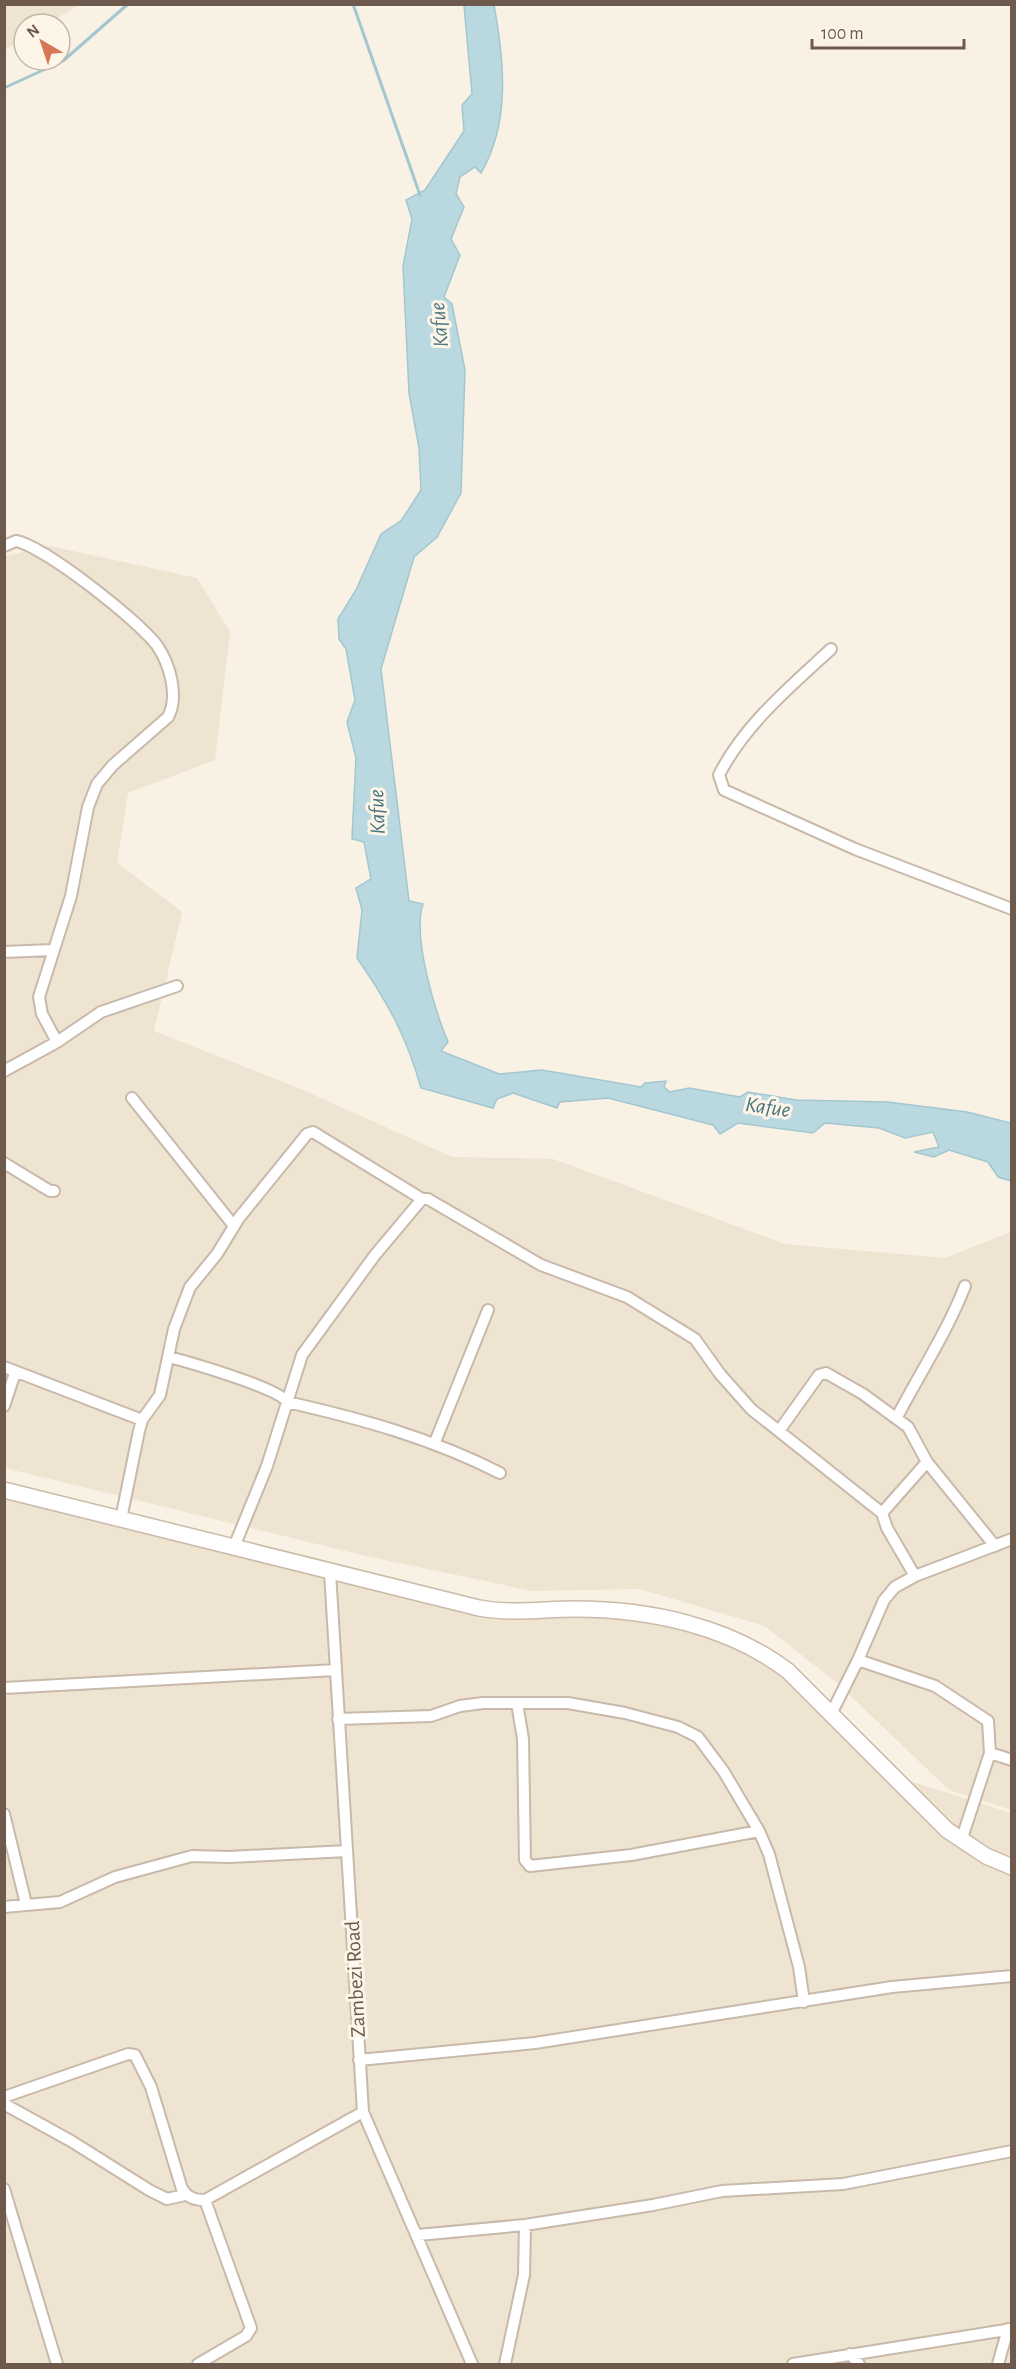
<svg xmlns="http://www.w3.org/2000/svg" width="1016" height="2369" viewBox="0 0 1016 2369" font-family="'Alegreya Sans',sans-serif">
<rect width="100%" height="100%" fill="#f9f1e3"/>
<!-- residential -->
<path fill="#efe3d2" d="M5 4H78V5L48 24H24V39L5 50Z
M50 546 197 578 230 632 215 760 128 793 117 863 182 912 154 1031 303 1090 452 1157 553 1159 785 1244 945 1258 1011 1232V1810L949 1790 837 1683 765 1626 640 1589 532 1591 366 1556 5 1468V556Z
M5 1488 480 1609 660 1617 768 1654 910 1781 1011 1813V2364H5Z"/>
<!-- water -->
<path fill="#bad8df" stroke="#a2c7d0" stroke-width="1.5" d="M464 5H494C504 60 511 122 481 173L475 167 460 177 456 194 464 207 451 239 460 255 444 297 452 304 465 370 461 493 437 537 414 557 381 669 409 901 423 904C412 936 435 1011 448 1042L441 1051 499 1074 542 1070 641 1087 645 1083 666 1081 664 1087 670 1092 689 1088 740 1097 748 1092 796 1100 888 1102 967 1112 1011 1123V1181L998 1177 988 1162 949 1150 934 1157 914 1152 939 1147 933 1132 905 1138 879 1128 825 1123 813 1133 738 1123 720 1134 713 1125 608 1098 560 1102 557 1108 513 1093 497 1099 493 1108 421 1088C407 1037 387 1001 357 958L362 910 356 888 371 879 364 842 352 839 356 758 347 722 355 700 346 649 339 639 338 619 356 590 381 534 401 521 421 490 419 448 409 393 403 266 412 219 406 200 425 190 464 131 462 105 472 94Z"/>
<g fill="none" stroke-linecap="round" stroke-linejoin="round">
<!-- stream -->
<path stroke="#a2c7d0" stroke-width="3" d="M353 4 420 195
M4 88 63 61 128 4"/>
<!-- street casing -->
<g stroke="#c8b9ab" stroke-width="14">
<path id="street" d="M4 546 16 541C44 546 142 623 158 647 170 665 179 697 168 717L113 765 97 784 88 807 71 896 39 997 42 1014 57 1042
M831 649C791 686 744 725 719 775L724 790 855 849 1012 909
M4 952 52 950
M4 1071 57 1042 101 1012 177 986
M132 1098 234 1226
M4 1163 50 1191H54
M169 1357C188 1362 279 1388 287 1402 362 1419 431 1438 500 1473
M4 1367 142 1420
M4 1406 15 1373
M897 1417C920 1373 947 1332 965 1286
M779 1431 819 1375 826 1373 863 1394 908 1427 927 1462 995 1546
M435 1442 488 1310
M882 1513 927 1462
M121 1519 139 1431 142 1420 160 1395 174 1329 190 1287 217 1254 239 1218 307 1134 313 1132 422 1199H428L541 1265 627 1297 695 1339 720 1374 751 1409 882 1513 887 1528 915 1576
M234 1547 267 1466 302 1355 375 1255 422 1199
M330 1572 363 2112 472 2364
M858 1660 935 1686 988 1721 990 1753 961 1841
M4 1688 336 1670
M517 1703 523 1739 525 1860 530 1866 631 1855 759 1831
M832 1712 858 1660 884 1600 895 1587 915 1576 1012 1539
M338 1719 431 1716 460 1706 483 1703H568L625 1713 678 1727 698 1737 724 1772 759 1831 769 1854 799 1967 804 2002
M990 1753 1012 1760
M4 1814 26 1904
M4 1907 60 1902 115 1877 192 1856 229 1857 347 1851
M359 2060 535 2043 892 1987 1012 1976
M4 2097 128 2054 135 2055 151 2087 182 2189C188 2198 195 2200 205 2200L363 2112
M4 2104 71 2141 149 2190 167 2199 185 2195
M4 2189 57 2364
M418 2235 525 2225 653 2205 722 2191 843 2184 1012 2151
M850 2354 859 2364
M198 2364 246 2336 251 2328 205 2200
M505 2364 524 2275 525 2225
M793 2364 1012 2329
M998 2364 1008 2329"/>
</g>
<!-- secondary casing -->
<g stroke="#cbbaaa" stroke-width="18">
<path id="secondary" d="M4 1490 479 1608C512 1614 543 1609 575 1609 649 1609 729 1626 788 1671L947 1830 986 1856 1012 1867"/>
</g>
<!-- street -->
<use href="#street" stroke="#fff" stroke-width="10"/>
<!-- secondary -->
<use href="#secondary" stroke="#fff" stroke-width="15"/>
</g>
<g text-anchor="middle" stroke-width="6" stroke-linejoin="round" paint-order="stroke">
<!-- street labels -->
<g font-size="21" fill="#6d5a4c" stroke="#fcf5e8">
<text transform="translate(355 1979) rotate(-93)" y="7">Zambezi Road</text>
</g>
<!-- water labels -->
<g font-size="22" font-style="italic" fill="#49737e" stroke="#fcf5e8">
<text transform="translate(438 325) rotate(-95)" y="8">Kafue</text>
<text transform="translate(376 812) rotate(-92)" y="8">Kafue</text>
<text transform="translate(768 1106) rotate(8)" y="8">Kafue</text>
</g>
</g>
<!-- border -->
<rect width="1016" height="2369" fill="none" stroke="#6d5a4c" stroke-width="12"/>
<!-- north arrow -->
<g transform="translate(42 42) rotate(321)"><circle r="28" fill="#fcf5e8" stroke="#c3b7aa" stroke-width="1.5"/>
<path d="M0-4.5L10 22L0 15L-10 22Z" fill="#d47857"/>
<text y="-9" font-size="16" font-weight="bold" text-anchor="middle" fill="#6d5a4c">N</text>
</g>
<!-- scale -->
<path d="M812 39v9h152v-9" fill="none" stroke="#6d5a4c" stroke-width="3"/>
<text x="821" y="39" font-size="18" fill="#6d5a4c" stroke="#fcf5e8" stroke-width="4.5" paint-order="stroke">100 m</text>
</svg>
